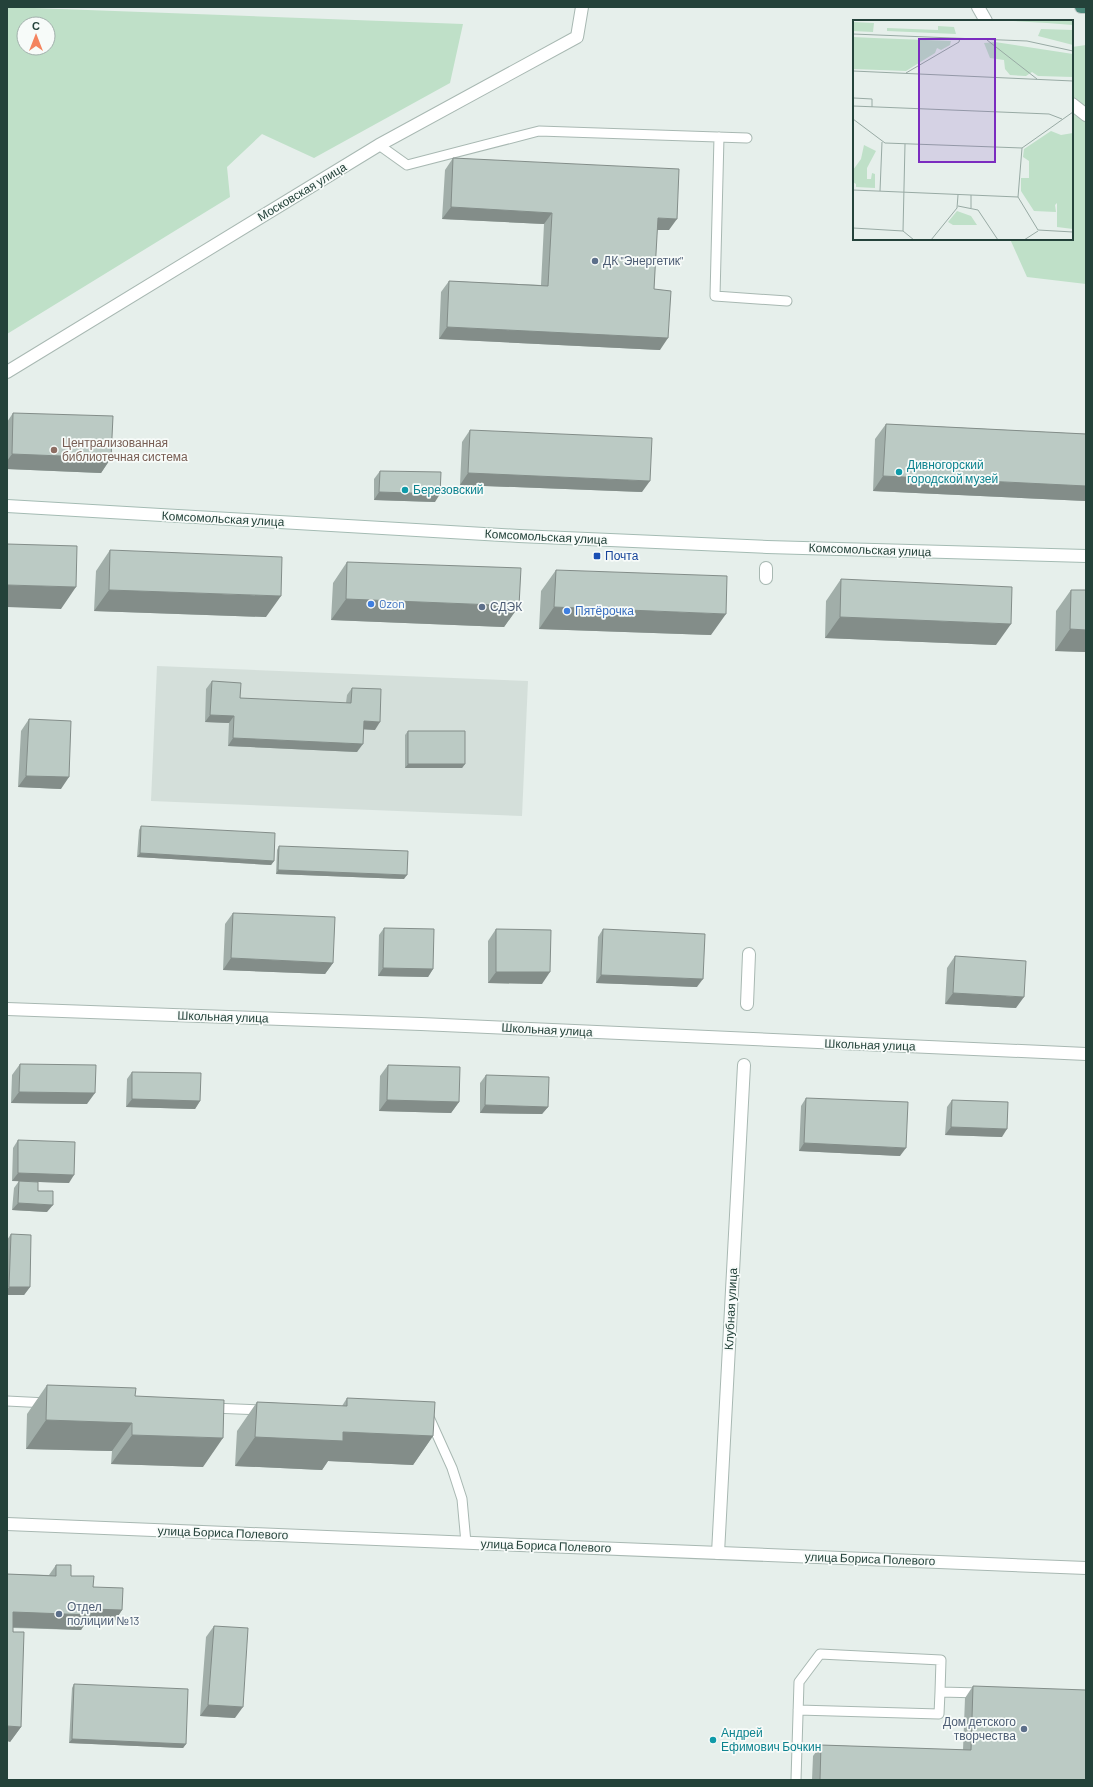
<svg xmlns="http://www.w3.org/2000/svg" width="1093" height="1787" viewBox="0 0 1093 1787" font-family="Barlow,sans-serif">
<rect width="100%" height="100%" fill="#e6efeb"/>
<!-- built -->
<path fill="#d4dfda" d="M157 666 528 681 522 816 151 801Z"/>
<!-- green -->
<path fill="#bfe0c8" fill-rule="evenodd" d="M7 7 463 24 450 83 314 158 262 134 227 167 230 197 7 334ZM24 24H48V48H24Z
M1086 45V284L1027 277 1010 239H1072V47Z"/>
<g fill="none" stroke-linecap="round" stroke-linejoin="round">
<!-- service casing -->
<g stroke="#a8b8b2" stroke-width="11">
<path id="service" d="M719 137 715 296 787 301
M379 145 407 165 539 131 747 138
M7 1401 47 1403
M212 1408 263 1410
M429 1417 452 1468 462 1499 466 1543
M798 1710 939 1714 940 1692
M796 1780 799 1682 820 1654 941 1660 940 1692 981 1693"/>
</g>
<!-- pedestrian casing -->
<g stroke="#a8b8b2" stroke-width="14">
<path id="pedestrian" d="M766 578V568
M747 1004 749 954
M718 1553 744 1065"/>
</g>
<!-- minor casing -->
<g stroke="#a8b8b2" stroke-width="14">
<path id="minor" d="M7 1009 421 1024 1086 1054"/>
</g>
<!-- tertiary casing -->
<g stroke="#a8b8b2" stroke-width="14">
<path id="tertiary" d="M978 7 986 21
M1072 104 1086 115
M7 372 379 145 577 37 582 7
M7 1524 1086 1568"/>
</g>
<!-- secondary casing -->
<g stroke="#a4bbb3" stroke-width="14">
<path id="secondary" d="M7 506 519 536 767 547 1086 556"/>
</g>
<!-- trunk casing -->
<g stroke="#c2cac8" stroke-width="14">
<path id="trunk" d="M1081 7H1086"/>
</g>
<!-- service -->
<use href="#service" stroke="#fff" stroke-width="9"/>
<!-- pedestrian -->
<use href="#pedestrian" stroke="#fff" stroke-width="12"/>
<!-- minor -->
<use href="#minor" stroke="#fff" stroke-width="12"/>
<!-- tertiary -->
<use href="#tertiary" stroke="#fff" stroke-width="12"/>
<!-- secondary -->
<use href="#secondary" stroke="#fff" stroke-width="12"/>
<!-- trunk -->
<use href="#trunk" stroke="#4c8a7c" stroke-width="12"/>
</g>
<!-- wall -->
<path fill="#a1aea9" d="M453 158 669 230H657L654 289 660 350 439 339 441 292 449 281 541 285 544 224 442 219 445 170Z
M13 413 111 458 101 473 7 469V422Z
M886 424 1086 434V501L873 491 875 439Z
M470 430 642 492 460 485 462 442Z
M380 471 435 502 374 500V479Z
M110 550 266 617 94 611 96 571Z
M347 562 519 606 504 627 331 620 333 583Z
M556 570 711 635 539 629 541 591Z
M841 579 996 645 825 638 826 601Z
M1071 590H1086V652L1055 651 1056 611Z
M212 681 240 698 346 703 347 695 352 688 375 730 363 729 357 752 228 746 229 723 205 722 206 689Z
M29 719 61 789 18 787 21 731Z
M408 731 465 764 462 768H405V735Z
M141 826 274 861 271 865 137 857 139 830Z
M279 846 404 879 276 874 277 850Z
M233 913 333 963 325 974 223 970 225 924Z
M384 928 433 969 428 977 378 976 379 935Z
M496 929 542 984 488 983V941Z
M603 929 697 987 596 983 598 937Z
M955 956 1016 1008 945 1004 947 968Z
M20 1064 87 1104 11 1103 12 1075Z
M388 1065 459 1102 451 1113 379 1111 380 1076Z
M132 1072 200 1101 195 1109 126 1107 127 1079Z
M486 1075 548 1107 542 1114 480 1113V1083Z
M806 1098 900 1156 799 1151 801 1106Z
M952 1100 1002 1137 945 1135 947 1107Z
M18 1140 69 1183 38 1182V1191L47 1212 12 1210 14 1188 19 1181H12L13 1148Z
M11 1234 30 1287 24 1295H7V1240Z
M47 1385 135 1396 203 1467 111 1464 112 1451 26 1449 27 1414Z
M347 1398 433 1436 413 1465 328 1461 322 1470 235 1466 237 1431 257 1402 342 1406Z
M56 1565 71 1576 93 1587 122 1610 112 1625 85 1624 81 1630 13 1628 21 1727 10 1742 7 1574 49 1575Z
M214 1626 235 1718 200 1716 206 1637Z
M74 1684 186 1744 183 1748 69 1743 72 1688Z
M973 1686 1086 1780H812L813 1756 821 1745 963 1750 965 1698Z"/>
<!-- shaded-wall -->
<path fill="#838d89" d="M451 207 552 213 544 224 442 219Z
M658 218 677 219 669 230H650Z
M447 327 668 338 660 350 439 339Z
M12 454 111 458 101 473 7 469V461Z
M468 473 650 481 642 492 460 485Z
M883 476 1086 486V501L873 491Z
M379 492 440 494 435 502 374 500Z
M7 585 76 587 61 609 7 607Z
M109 590 281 596 266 617 94 611Z
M346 599 519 606 504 627 331 620Z
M554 607 726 614 711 635 539 629Z
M840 617 1011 624 996 645 825 638Z
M1070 629 1086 630V652L1055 651Z
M210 715 234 716 229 723 205 722Z
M364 721 380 722 375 730 358 729Z
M233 738 363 744 357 752 228 746Z
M408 764H465L462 768H405Z
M26 776 69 777 61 789 18 787Z
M140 853 274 861 271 865 137 857Z
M278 870 407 875 404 879 276 874Z
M231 958 333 963 325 974 223 970Z
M383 968 433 969 428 977 378 976Z
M496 972H550L542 984 488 983Z
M601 975 703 979 697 987 596 983Z
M953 993 1024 997 1016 1008 945 1004Z
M19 1092 95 1093 87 1104 11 1103Z
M132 1099 200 1101 195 1109 126 1107Z
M387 1100 459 1102 451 1113 379 1111Z
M485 1105 548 1107 542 1114 480 1113Z
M951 1127 1007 1129 1002 1137 945 1135Z
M804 1143 906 1148 900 1156 799 1151Z
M18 1173 74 1175 69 1183 12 1181Z
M18 1203 53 1205 47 1212 12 1210Z
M9 1287H30L24 1295H7V1290Z
M46 1420 132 1423 112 1451 26 1449Z
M343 1432 433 1436 413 1465 328 1461 322 1470 235 1466 255 1437Z
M132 1435 223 1438 203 1467 111 1464Z
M91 1609 122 1610 112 1625 85 1624 81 1630 7 1627 13 1612Z
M208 1705 243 1707 235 1718 200 1716Z
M7 1726 21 1727 10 1742 7 1741Z
M72 1739 186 1744 183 1748 69 1743Z"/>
<!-- building -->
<path fill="#bbcac4" stroke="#838d89" d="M453 158 679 169 677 219 658 218 654 289 671 291 668 338 447 327 449 281 548 286 552 213 451 207Z
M13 413 113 416 111 458 12 454Z
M886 424 1086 434V486L883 476Z
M470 430 652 438 650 481 468 473Z
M380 471 441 472 440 494 379 492Z
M7 544 77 546 76 587 7 585Z
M110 550 282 557 281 596 109 590Z
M347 562 521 568 519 606 346 599Z
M556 570 727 576 726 614 554 607Z
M841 579 1012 587 1011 624 840 617Z
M1071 590H1086V630L1070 629Z
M212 681 241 683 240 698 351 703 352 688 381 689 380 722 364 721 363 744 233 738 234 716 210 715Z
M29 719 71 721 69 777 26 776Z
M408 731H465V764H408Z
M141 826 275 833 274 861 140 853Z
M279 846 408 851 407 875 278 870Z
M233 913 335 917 333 963 231 958Z
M384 928 434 929 433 969 383 968Z
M496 929 551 930 550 972H496Z
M603 929 705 934 703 979 601 975Z
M955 956 1026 961 1024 997 953 993Z
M20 1064 96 1065 95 1093 19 1092Z
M388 1065 460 1067 459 1102 387 1100Z
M132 1072 201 1073 200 1101 132 1099Z
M486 1075 549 1077 548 1107 485 1105Z
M806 1098 908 1102 906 1148 804 1143Z
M952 1100 1008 1102 1007 1129 951 1127Z
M18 1140 75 1142 74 1175 18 1173Z
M19 1181 38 1182V1191H53V1205L18 1203Z
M11 1234 31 1235 30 1287H9Z
M47 1385 136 1388 135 1396 224 1400 223 1438 132 1435V1423L46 1420Z
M347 1398 435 1402 433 1436 343 1432V1441L255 1437 257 1402 347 1406Z
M56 1565H71V1576H94L93 1587 123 1588 122 1610 91 1609V1615L13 1612V1632H24L21 1727 7 1726V1574L56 1576Z
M214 1626 248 1628 243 1707 208 1705Z
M74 1684 188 1689 186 1744 72 1739Z
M973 1686 1086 1690V1780H820L821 1745 971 1750Z"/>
<!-- markers -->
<g fill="#5c6f8a" stroke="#f7fbf9" stroke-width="1.5">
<circle cx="595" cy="261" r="4"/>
<circle cx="482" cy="607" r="4"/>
<circle cx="59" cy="1614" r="4"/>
<circle cx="1024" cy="1729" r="4"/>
</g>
<circle fill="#8d6e63" stroke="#f7fbf9" stroke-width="1.5" cx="54" cy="450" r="4"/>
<g fill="#0f9aa8" stroke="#f7fbf9" stroke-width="1.5">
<circle cx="899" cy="472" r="4"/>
<circle cx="405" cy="490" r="4"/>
<circle cx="713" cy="1740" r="4"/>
</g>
<rect fill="#1a4fb4" stroke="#f7fbf9" stroke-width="1.5" x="593" y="552" width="8" height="8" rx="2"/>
<g fill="#3f7fe0" stroke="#f7fbf9" stroke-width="1.5">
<circle cx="371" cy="604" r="4"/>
<circle cx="567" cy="611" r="4"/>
</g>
<g text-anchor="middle" stroke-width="3.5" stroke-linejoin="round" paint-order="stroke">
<!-- street labels -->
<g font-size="12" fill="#24423a" stroke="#f7fbf9">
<text transform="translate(302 192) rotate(-31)" y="4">Московская улица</text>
<text transform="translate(223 519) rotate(3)" y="4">Комсомольская улица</text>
<text transform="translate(546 537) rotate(3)" y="4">Комсомольская улица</text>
<text transform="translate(870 550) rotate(2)" y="4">Комсомольская улица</text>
<text transform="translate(223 1017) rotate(2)" y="4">Школьная улица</text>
<text transform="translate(547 1030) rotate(3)" y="4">Школьная улица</text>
<text transform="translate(870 1045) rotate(2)" y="4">Школьная улица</text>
<text transform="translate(731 1309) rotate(-87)" y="4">Клубная улица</text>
<text transform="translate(223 1533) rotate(2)" y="4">улица Бориса Полевого</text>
<text transform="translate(546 1546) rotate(2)" y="4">улица Бориса Полевого</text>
<text transform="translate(870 1559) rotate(2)" y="4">улица Бориса Полевого</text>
</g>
<!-- service labels -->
<g font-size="12" fill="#4e5e75" stroke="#f7fbf9" text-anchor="start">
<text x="603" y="265">ДК "Энергетик"</text>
<text x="490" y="611">СДЭК</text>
<text x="67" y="1611">Отдел<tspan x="67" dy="14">полиции №13</tspan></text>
<text x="1016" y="1726" text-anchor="end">Дом детского<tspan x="1016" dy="14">творчества</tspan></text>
</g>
<!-- education labels -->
<g font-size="12" fill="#785e54" stroke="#f7fbf9" text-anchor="start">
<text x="62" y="447">Централизованная<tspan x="62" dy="14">библиотечная система</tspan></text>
</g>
<!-- culture labels -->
<g font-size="12" fill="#0d838f" stroke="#f7fbf9" text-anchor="start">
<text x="907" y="469">Дивногорский<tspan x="907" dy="14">городской музей</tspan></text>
<text x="413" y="494">Березовский</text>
<text x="721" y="1737">Андрей<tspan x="721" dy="14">Ефимович Бочкин</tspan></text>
</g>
<!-- transit labels -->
<g font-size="12" fill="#164399" stroke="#f7fbf9" text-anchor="start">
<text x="605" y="560">Почта</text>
</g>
<!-- shop labels -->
<g font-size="12" fill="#366cbe" stroke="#f7fbf9" text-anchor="start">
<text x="379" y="608">Ozon</text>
<text x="575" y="615">Пятёрочка</text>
</g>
</g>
<!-- overview -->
<g transform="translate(853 20)">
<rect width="220" height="220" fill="#e6efeb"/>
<path d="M141 0H220V5L194 3ZM0 2 21 3 20 12 0 11ZM85 6 101 7 103 14 34 11V8L85 10ZM188 9 220 10V25L185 16ZM0 17 21 18 98 21 97 25 88 30 84 28 82 33 53 51 0 49ZM142 22 220 34V57L185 56 179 52 173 56 157 55 152 49 151 40 137 38 131 23ZM198 111 208 115 220 113V209L204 207V183L202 185 203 192 181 191 168 171V158H176V141L170 137 171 129ZM11 125 23 131 14 148V159H18L19 153 22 154V168L3 167V164L0 162V150L8 139ZM104 191 118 196 124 205H100L95 202Z" fill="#bfe0c8"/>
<path fill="none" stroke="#98aaa4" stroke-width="1" d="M0 14 174 21 220 31M134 20 184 59M0 51 220 61M53 53 106 22 107 18M1 78 19 79V87M0 86 196 94 209 99M220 92 169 128 165 177 185 210 220 212M0 99 32 123 169 128M0 170 165 177M27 171 29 122M105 186 125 190 145 220M118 188V175M0 208 50 211M50 211 52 124M50 211 61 220M78 220 104 188 105 175M171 220 185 211"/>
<path fill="#7b2cbf" fill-opacity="0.15" stroke="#7b2cbf" stroke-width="2" d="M66 19H142V142H66Z"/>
<rect width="220" height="220" fill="none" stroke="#24423a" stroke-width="2"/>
</g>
<!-- border -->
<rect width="1093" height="1787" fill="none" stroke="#24423a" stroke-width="16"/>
<!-- north arrow -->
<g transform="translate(36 36)"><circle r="19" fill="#f7fbf9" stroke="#a3b1ad"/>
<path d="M0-3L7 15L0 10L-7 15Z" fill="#f4845f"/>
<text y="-6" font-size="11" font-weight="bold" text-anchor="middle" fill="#24423a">С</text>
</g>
</svg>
